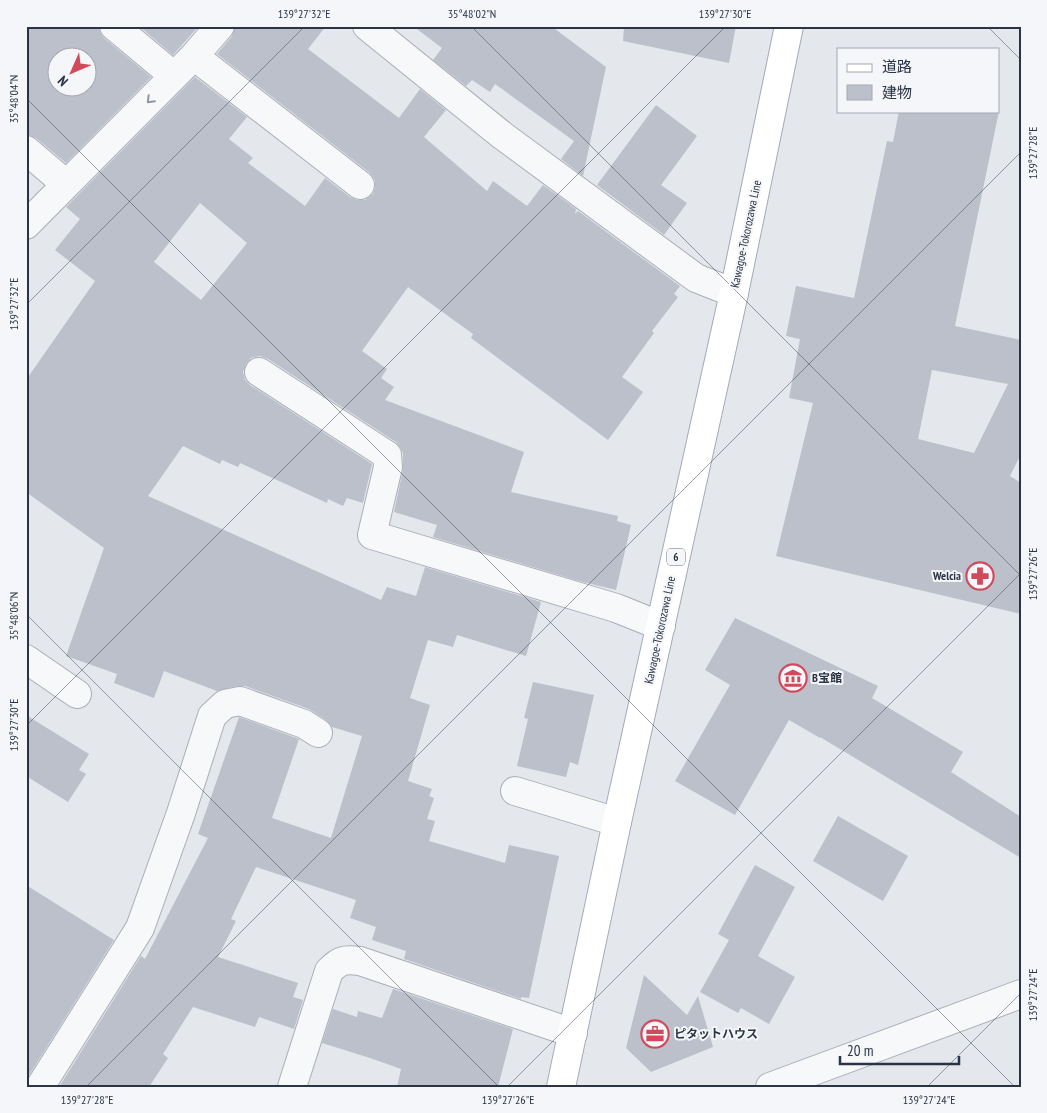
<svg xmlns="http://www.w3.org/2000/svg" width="1047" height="1113" viewBox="0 0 1047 1113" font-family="'PT Sans Narrow','Noto Sans JP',sans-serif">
<rect width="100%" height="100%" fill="#e4e7ec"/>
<!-- building -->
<path fill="#bbc0ca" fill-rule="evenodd" d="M26 26H99L100 32 104 38 151 77 66 163 36 138 26 135ZM58 58H88V88H58Z
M139 26H199L173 55Z
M235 26H326L308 49 399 118 420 89 446 110 424 137 487 191 493 181 527 206 543 185 576 209 575 214 578 211 680 286 674 294 678 297 652 331 654 333 622 377 643 392 608 440 471 338 473 334 408 287 362 351 387 369 381 378 394 387 385 400 524 452 511 492 618 516 617 521 631 525 616 590 579 581 433 537 437 525 394 512 403 470V454L400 447 396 442 268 359 260 356 251 358 246 364 243 372 245 380 250 385 372 464 363 503 347 498 343 506 328 499 327 503 240 463 238 467 222 460 220 464 183 446 148 496 381 600 387 587 416 596 425 567 541 602 526 656 457 635 453 647 428 640 410 698 430 705 408 781 432 789 429 796 434 798 427 819 435 821 429 841 505 863 509 845 559 856 529 998 521 997V999L404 959 406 951 372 940 376 927 350 918 356 900 256 867 231 919 236 921 218 957 298 983 293 997 303 1000 294 1029 259 1017 255 1027 193 1007 163 1054 168 1058 149 1087H59L141 956 145 959 208 838 198 834 239 717 299 739 272 818 331 838 362 736 332 727 326 720 309 709 245 686H237L217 691 164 671 154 698 114 683 117 674 66 656 104 548 26 492V380L95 281 55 250 80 219 66 207 195 77 247 117 229 139 253 158 248 163 305 206 325 178 350 197 357 200H365L373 194 375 187V180L370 173 217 54 232 36ZM200 203 247 243 201 300 154 262Z
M413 26H551L606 67 583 176 561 159 574 141 495 84 490 92 472 80 466 86 433 60 442 48Z
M624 26H736L729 63 623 41Z
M656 105 697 136 661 185 687 203 664 235 597 185Z
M899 111H999L955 326 1021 340V454L1010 476 1021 483V614L776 556 813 403 789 398 800 339 786 336 796 286 854 298 887 141 893 142ZM932 370 1008 384 974 453 918 439Z
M735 618 878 686 872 698 963 752 951 772 1021 817V858L820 737V738L789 720 735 815 675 781 730 685 705 670Z
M533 682 594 695 578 765 570 762 566 777 517 766 528 719 524 718Z
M26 715 89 754 79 770 86 774 68 802 26 776Z
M838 816 908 856 883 901 813 861Z
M755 865 795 887 758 956 795 977 769 1024 741 1008 738 1013 700 992 729 940 718 934Z
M26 885 114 940 26 1080Z
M644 975 687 1015 698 996 713 1047 651 1072 626 1048Z
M393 989 513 1029 498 1087H397L401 1069 370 1058 322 1043 333 1009 357 1017 358 1011 382 1018Z"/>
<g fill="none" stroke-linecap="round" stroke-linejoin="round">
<!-- minor casing -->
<g stroke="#a9aeb7" stroke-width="30">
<path id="minor" d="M114 26 174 76
M367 26 503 136 696 278 734 293
M194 56 360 185
M26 150 66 184
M26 225 194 56 220 26
M259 372 387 455 388 467 372 535 616 608 661 626
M26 659 77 694
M515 791 617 822
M40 1087 140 928 181 813 212 716 225 704 240 701 304 724 318 733
M292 1087 329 971C340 960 344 959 360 961L573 1033
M770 1087 1021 994"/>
</g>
<!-- major casing -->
<g stroke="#a3abb8" stroke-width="30">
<path id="major" d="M561 1087 617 822 734 293 789 26"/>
</g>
<!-- minor -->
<use href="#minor" stroke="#f7f8fa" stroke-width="28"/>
<!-- major -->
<use href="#major" stroke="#fff" stroke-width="28"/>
</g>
<!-- one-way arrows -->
<defs><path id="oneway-chevron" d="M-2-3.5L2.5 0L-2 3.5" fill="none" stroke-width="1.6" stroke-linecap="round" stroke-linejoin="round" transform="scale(1.25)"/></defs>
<use stroke="#9196a0" href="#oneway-chevron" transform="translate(150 100) rotate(135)"/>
<!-- ticks -->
<path fill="none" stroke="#2b3445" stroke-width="1" stroke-opacity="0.45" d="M471 26 1021 576M987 26 1021 60M26 98 1015 1087M26 305 305 26M26 614 499 1087M26 726 726 26M86 1087 1021 152M507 1087 1021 573M927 1087 1021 993"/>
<!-- icons -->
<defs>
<g id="pharmacy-ring" transform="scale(1.4375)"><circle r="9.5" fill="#f4f6f9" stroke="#d1495b" stroke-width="1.5"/><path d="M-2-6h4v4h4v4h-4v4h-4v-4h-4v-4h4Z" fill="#d1495b"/></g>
<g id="museum-ring" transform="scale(1.4375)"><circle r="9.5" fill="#f4f6f9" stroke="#d1495b" stroke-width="1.5"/><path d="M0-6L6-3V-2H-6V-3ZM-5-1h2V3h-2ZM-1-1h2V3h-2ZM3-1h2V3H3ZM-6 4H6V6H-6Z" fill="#d1495b"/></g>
<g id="office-ring" transform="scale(1.4375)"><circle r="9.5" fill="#f4f6f9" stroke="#d1495b" stroke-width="1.5"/><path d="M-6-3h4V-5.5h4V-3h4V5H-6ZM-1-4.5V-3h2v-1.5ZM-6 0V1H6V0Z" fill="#d1495b"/></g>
</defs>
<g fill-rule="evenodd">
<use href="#pharmacy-ring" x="980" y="576"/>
<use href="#museum-ring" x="793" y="678"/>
<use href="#office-ring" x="655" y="1034"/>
</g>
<g text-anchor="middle" stroke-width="4" stroke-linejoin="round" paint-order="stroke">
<!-- shield labels -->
<rect fill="#f4f6f9" stroke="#676e7b" stroke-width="1" x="667" y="548.5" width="18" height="17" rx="4"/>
<g font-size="11" font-weight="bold" fill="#2b3445">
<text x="676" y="561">6</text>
</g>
<!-- street labels -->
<g font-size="12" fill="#2b3445" stroke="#f4f6f9">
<text transform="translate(746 234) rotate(-78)" y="4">Kawagoe-Tokorozawa Line</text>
<text transform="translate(660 630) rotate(-78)" y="4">Kawagoe-Tokorozawa Line</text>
</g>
<!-- poi labels -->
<g font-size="12" font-weight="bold" fill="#2b3445" stroke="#f4f6f9" text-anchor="start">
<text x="961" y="580" text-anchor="end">Welcia</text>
<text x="812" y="682">B宝館</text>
<text x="674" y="1038">ピタットハウス</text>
</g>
</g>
<!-- border -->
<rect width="1047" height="1113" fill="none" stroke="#f4f6f9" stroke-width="55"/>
<!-- legend -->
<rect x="837" y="48" width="162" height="65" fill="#f4f6f9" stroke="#a4a8b1"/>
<rect x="847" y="64" width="25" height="8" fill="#ffffff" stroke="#a4a8b1"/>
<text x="882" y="72" font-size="15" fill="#2b3445">道路</text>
<rect x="847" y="85" width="25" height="15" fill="#bbc0ca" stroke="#a4a8b1"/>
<text x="882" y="98" font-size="15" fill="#2b3445">建物</text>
<!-- north arrow -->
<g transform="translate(72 72) rotate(225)"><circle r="24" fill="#f4f6f9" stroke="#a4a8b1"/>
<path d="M0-4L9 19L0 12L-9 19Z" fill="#d1495b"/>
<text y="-8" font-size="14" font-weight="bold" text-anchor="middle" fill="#2b3445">N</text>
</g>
<!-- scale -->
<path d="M840 1056v8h119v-8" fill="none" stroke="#2b3445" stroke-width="2.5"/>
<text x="847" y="1056" font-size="15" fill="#2b3445" stroke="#f4f6f9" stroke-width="4" paint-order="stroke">20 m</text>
<rect x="28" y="28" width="992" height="1058" fill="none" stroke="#2b3445" stroke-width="2"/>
<g font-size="12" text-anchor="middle" fill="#2b3445">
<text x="304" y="18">139°27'32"E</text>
<text x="472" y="18">35°48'02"N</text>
<text x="725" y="18">139°27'30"E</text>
<text transform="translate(14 99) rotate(-90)" y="4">35°48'04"N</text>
<text transform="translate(1033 153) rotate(-90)" y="4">139°27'28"E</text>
<text transform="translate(14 304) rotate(-90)" y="4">139°27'32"E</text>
<text transform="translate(1033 574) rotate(-90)" y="4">139°27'26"E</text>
<text transform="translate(14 616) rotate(-90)" y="4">35°48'06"N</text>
<text transform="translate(14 725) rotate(-90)" y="4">139°27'30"E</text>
<text transform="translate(1033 995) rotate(-90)" y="4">139°27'24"E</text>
<text x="87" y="1104">139°27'28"E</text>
<text x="508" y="1104">139°27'26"E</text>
<text x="929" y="1104">139°27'24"E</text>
</g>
</svg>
